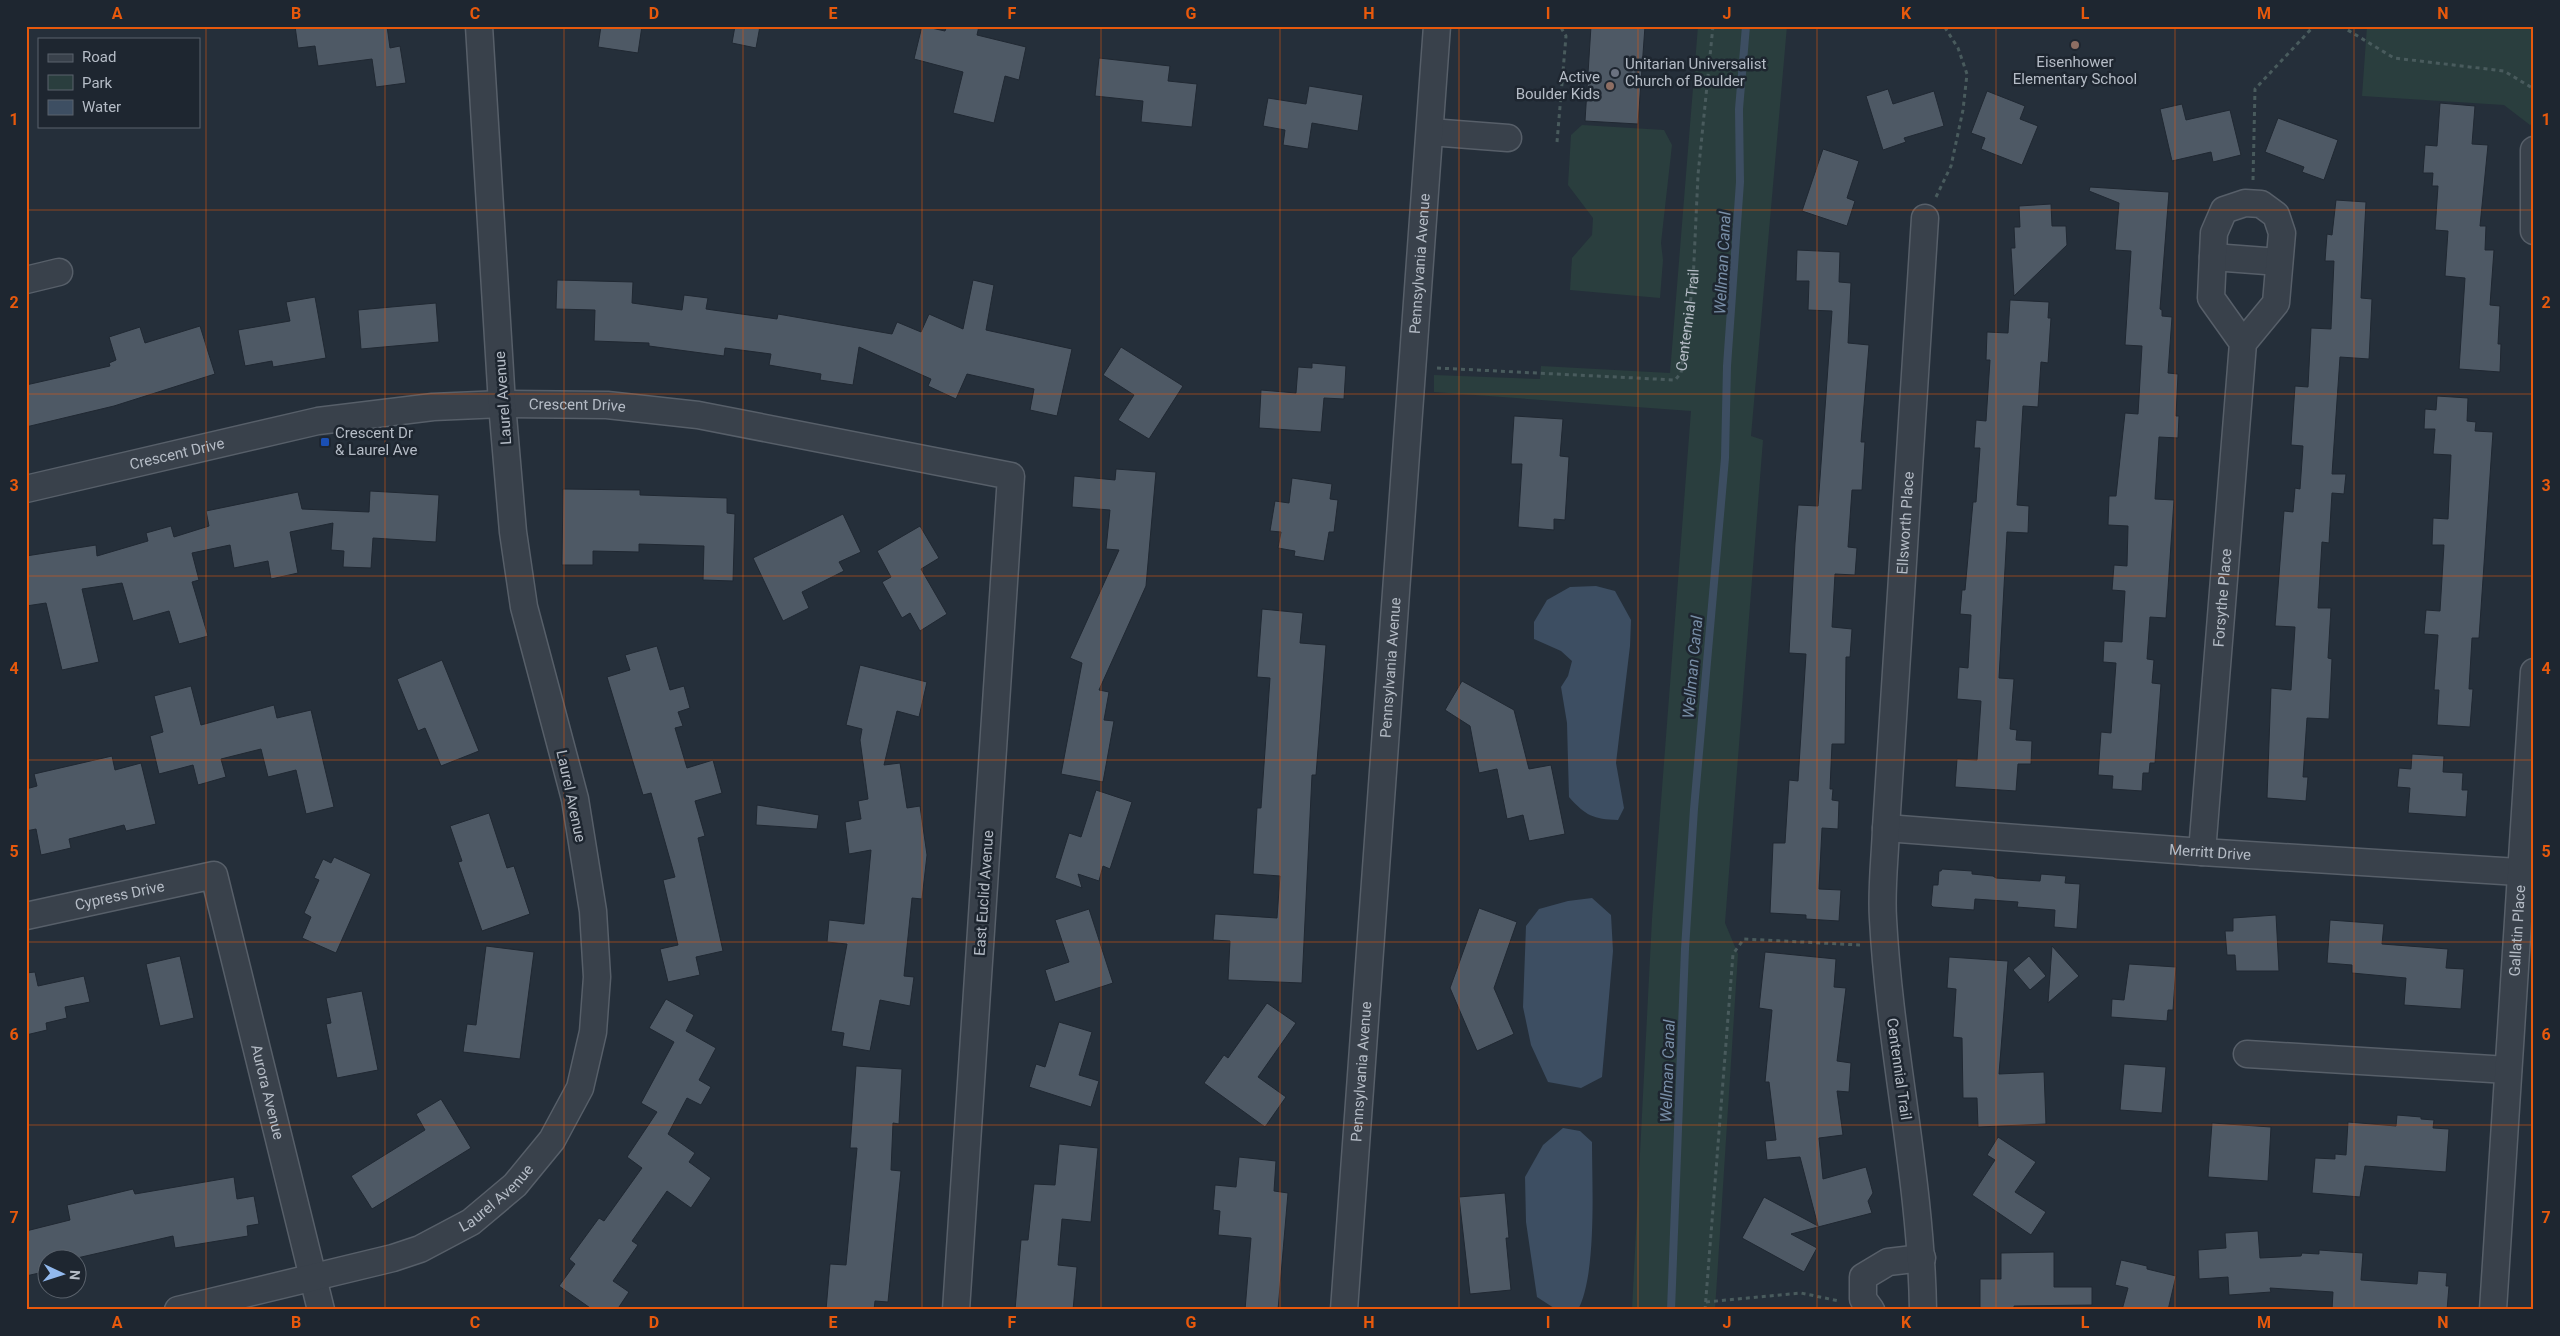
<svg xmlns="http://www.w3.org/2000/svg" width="2560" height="1336" viewBox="0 0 2560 1336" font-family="Roboto,sans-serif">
<rect width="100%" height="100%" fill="#252f3a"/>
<!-- green -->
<path fill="#2a3e3e" d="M1698 26H1787L1751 436 1763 440 1725 923 1738 954 1715 1310H1632L1652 919 1691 411 1434 392V375L1540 379 1541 366 1670 373Z
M2367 26H2534V123L2530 125 2504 105 2362 96Z
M1582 125 1664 130 1672 145 1661 243 1663 260 1660 298 1570 290 1572 258 1592 235 1593 218 1568 185 1571 135Z"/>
<!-- water -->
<path fill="#3d4e62" d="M1596 586 1615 591 1631 620 1630 646 1616 763 1624 808 1618 820C1593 819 1586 816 1569 797L1567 723 1561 687 1568 676 1572 661 1561 651 1534 639V622L1547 600 1570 587Z
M1592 898 1611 915 1613 951 1602 1077 1581 1088 1548 1082 1531 1045 1523 1007 1526 926 1539 909 1568 901Z
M1563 1128 1580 1131 1592 1142C1592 1185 1597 1274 1578 1310H1557L1537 1297 1526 1222 1525 1177 1543 1145Z"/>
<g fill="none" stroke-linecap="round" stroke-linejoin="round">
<!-- stream -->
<path stroke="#3d4e62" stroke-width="8" d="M1671 1310 1685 949 1694 809 1725 458 1727 366 1740 182 1739 109 1746 26"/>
</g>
<!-- building -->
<path fill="#4e5965" stroke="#202832" d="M295 26H387L390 48 400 46 406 83 376 87 372 59 318 66 315 46 298 48Z
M601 26H642L638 53 598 47Z
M735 26H760L756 48 732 43Z
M922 26 945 31 947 26H979L977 35 1026 47 1019 80 1005 76 994 123 953 113 963 72 914 59Z
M1591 26H1645L1638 124 1585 121Z
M1099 58 1170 66 1168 81 1197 84 1192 127 1141 122 1143 101 1095 96Z
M1309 86 1363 95 1358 131 1312 123 1308 149 1283 145 1285 130 1263 126 1268 98 1306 104Z
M1888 89 1893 104 1934 91 1944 126 1904 138 1906 142 1883 150 1866 96Z
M1987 91 2025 106 2020 119 2038 126 2022 165 1981 149 1985 138 1971 133Z
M2440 103 2475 106 2472 144 2488 145 2480 226H2486L2485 250H2494L2490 305 2500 306 2498 344H2501L2500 372 2459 369 2465 278 2445 276 2448 231 2435 230 2438 186H2432L2433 173H2423L2425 145 2437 146Z
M2182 104 2186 120 2230 110 2241 155 2213 162 2211 152 2172 161 2160 109Z
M2278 118 2338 140 2324 180 2302 172 2304 167 2265 152Z
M1823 149 1859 161 1847 198 1855 201 1847 226 1802 211Z
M2090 187 2169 192 2160 309 2162 310V316L2172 317 2168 373 2178 374 2176 416H2179L2178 438 2159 437 2155 499 2174 500 2166 618 2150 617 2147 659 2154 660 2152 683 2161 684 2155 763H2150L2149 773H2143L2142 791 2112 789 2113 776 2098 775 2101 732 2111 733 2116 663 2103 662 2104 641 2122 642 2125 591 2112 590 2114 565 2127 566 2128 526 2108 525 2109 496H2116L2125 413 2138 414 2142 346 2125 345 2131 251 2115 250 2119 203 2089 191Z
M2336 200 2366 202 2361 298 2372 299 2369 359 2340 357 2332 474H2346L2344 494 2332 493 2329 543 2322 542 2318 608H2331L2328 658 2332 659 2329 719 2307 718 2303 777H2308L2306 801 2267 798 2271 688 2291 690 2295 627 2275 626 2284 511 2293 512 2295 488 2300 489 2303 446 2291 445 2295 386 2308 387 2311 328 2331 329 2334 261H2325L2327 234 2332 235Z
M2051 204 2052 226H2066L2067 245 2014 296 2011 248H2015L2014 227H2020L2019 206Z
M1797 250 1840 252 1839 282 1851 283 1848 343 1869 345 1861 442H1865L1862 490H1852L1848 547 1857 548 1855 575 1835 574 1832 627 1852 629 1850 657H1846L1845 744H1832L1830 789H1833L1832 800 1839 801 1838 829 1822 828 1819 889 1841 890 1839 921 1806 919V915L1770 913 1773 843H1785L1789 780 1798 781 1806 654 1789 653 1795 543 1798 505 1818 506 1832 311 1808 310 1809 281H1796Z
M557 280 633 282 632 303 682 310 684 295 708 298 706 309 777 319 778 314 892 334 897 322 921 332 929 314 963 329 973 280 994 285 986 330 1072 349 1057 416 1030 410 1034 389 967 374 956 399 928 386 931 379 859 347 853 385 820 380 821 374 769 365 771 354 725 348 724 356 649 346V343L594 341 595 310 556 309Z
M315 297 326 358 273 367 272 361 245 366 238 330 290 321 286 302Z
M2010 300 2049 302 2048 318H2051L2048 363 2041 362 2038 407 2023 406 2017 505 2029 506 2028 533 2007 532 1999 678 2014 679 2010 729 2017 730 2016 740 2032 741 2031 764H2018L2016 791 1955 787 1957 759 1977 760 1981 701 1957 699 1959 667 1968 668 1971 615 1960 614 1962 590H1965L1973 502H1976L1980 448H1974L1976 420 1986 421 1990 360H1986L1987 332 2008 333Z
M436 303 439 342 361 349 358 310Z
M200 326 215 374 114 406 26 427V385L110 366 109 363 116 360 109 337 140 327 145 343Z
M1121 347 1183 386 1149 439 1118 420 1134 395 1103 375Z
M1312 363 1346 366 1344 399 1324 398 1321 432 1259 428 1261 390 1296 393 1298 367 1312 368Z
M2437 396 2468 398 2467 421 2476 422 2475 431 2493 432 2479 638H2472L2469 689H2473L2470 727 2437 725 2439 690H2434L2438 635 2424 634 2426 610 2440 611 2444 545H2432L2433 518 2448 519 2451 455 2433 454 2435 429H2424L2425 409 2436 410Z
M1514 416 1563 419 1560 456 1569 457 1565 520 1554 519V530L1518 527 1522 464H1511Z
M1116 469 1156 472 1146 586 1099 690 1109 692 1104 720 1114 721 1103 782 1061 774 1082 663 1070 658 1119 550 1106 549 1110 510 1072 507 1074 476 1115 480Z
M1292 478 1332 484 1330 499 1338 500 1334 532H1329L1324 561 1294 556 1295 551 1278 548 1281 532 1270 531 1275 501 1289 503Z
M563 489 640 490V495L727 498V513L735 514 733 581 703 580 704 546 639 544V552L593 551V565H562Z
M370 491 439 495 436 542 373 538 371 568 343 567 344 551 331 550 333 523 290 532 298 573 271 579 268 561 234 568 230 545 192 553 199 580 192 582 208 636 179 644 169 611 133 621 122 583 82 589 99 662 62 670 46 603 26 606V556L96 545 97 556 148 541 146 533 171 526 174 537 209 526 206 511 298 492 302 509 369 512Z
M843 514 861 552 839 562 844 571 802 592 809 608 783 621 753 558Z
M920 526 939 558 921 569 947 614 920 631 910 613 902 618 882 582 891 577 877 551Z
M1262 609 1303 613 1300 643 1326 645 1316 775H1312L1302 983 1228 980 1230 941 1213 940 1215 914 1277 918 1280 876 1253 874 1257 808H1261L1270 678 1257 677Z
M657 646 670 690 684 686 690 708 678 712 683 726 675 728 687 768 713 760 722 793 695 801 705 836 698 838 723 951 696 957 700 975 668 982 660 949 678 945 663 880 675 877 651 793 643 795 607 677 630 670 625 655Z
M442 660 479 751 441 766 425 728 418 731 397 679Z
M860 665 927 682 919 717 897 711 884 765 900 763 907 808 920 806 927 855 922 899 912 898 904 976 914 977 910 1006 880 1000 870 1051 842 1046 844 1033 831 1031 847 944 827 942 829 920 864 924 871 850 849 854 845 822 861 819 858 801 868 799 860 740 862 729 846 725Z
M1462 681 1514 710 1529 769 1551 765 1565 834 1529 841 1523 815 1507 819 1497 769 1479 773 1470 726 1445 710Z
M191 686 201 725 274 705 277 718 311 710 334 807 306 814 296 770 268 777 261 749 221 759 226 777 198 785 193 765 159 774 150 736 163 732 154 696Z
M2412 754 2444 756 2443 772 2463 773 2462 790H2468L2466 817 2408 813 2410 788 2397 787 2399 768 2411 769Z
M112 756 115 770 141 763 156 824 126 831 124 825 69 839 71 848 41 855 36 829 26 831V789L37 786 34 774Z
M1096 790 1132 802 1110 869 1103 866 1099 881 1078 874 1082 888 1055 878 1069 833 1081 837Z
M757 805 819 815 817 829 756 825Z
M489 813 507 868 514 866 530 914 482 931 458 862 462 861 450 826Z
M334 857 371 874 336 953 302 938 311 917 304 913 319 880 314 878 323 859 331 863Z
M1942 869 1972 871V874L1993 876 1996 878 2040 881 2041 874 2066 876 2065 883 2080 884 2077 929 2054 927 2055 910 2017 907 2018 902 1975 899 1974 910 1933 907 1931 905 1933 885H1938L1939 871H1941Z
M1479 908 1517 922 1494 988 1514 1034 1477 1051 1450 988Z
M1089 909 1113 983 1055 1002 1045 970 1069 962 1055 920Z
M2276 915 2279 971H2236L2235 955H2227L2225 931H2233V918Z
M2330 920 2384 924 2382 944 2448 949 2446 968 2464 969 2461 1009 2404 1005 2406 978 2352 973V965L2327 963Z
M486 946 534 952 520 1059 463 1052 467 1024 476 1025Z
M2052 946 2079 976 2048 1003Z
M1765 952 1836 959 1834 987 1846 988 1837 1061 1851 1063 1849 1092 1837 1091 1843 1135 1819 1138 1823 1179 1866 1167 1873 1193 1868 1201 1872 1213 1791 1234 1817 1248 1804 1272 1742 1238 1764 1197 1818 1226 1800 1157 1767 1160 1765 1141 1776 1140 1769 1082H1765L1772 1010 1759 1008Z
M180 956 194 1018 160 1026 146 964Z
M2029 956 2046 976 2030 990 2013 970Z
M1949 957 2008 961 1999 1074 2044 1072 2046 1124 1978 1127 1977 1098H1963L1962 1038 1953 1037 1956 989 1947 988Z
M2129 964 2176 967 2173 1010H2168L2167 1021 2111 1017 2112 999 2124 1000Z
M35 972 38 986 84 976 90 1002 65 1007 67 1018 46 1023 47 1030 26 1035V973Z
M362 991 378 1070 337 1078 326 1024 331 1023 326 998Z
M666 999 694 1015 686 1031 716 1048 699 1080 711 1087 701 1105 687 1098 668 1134 695 1153 689 1162 711 1178 691 1208 667 1191 632 1241 638 1245 613 1281 629 1292 617 1310H593L559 1286 575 1264 569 1259 599 1218 604 1221 642 1168 627 1157 657 1112 641 1103 674 1042 649 1028Z
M1267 1003 1296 1023 1258 1077 1286 1097 1265 1127 1204 1083 1224 1055 1228 1058Z
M1059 1022 1092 1032 1079 1075 1099 1081 1091 1107 1029 1087 1036 1064 1045 1067Z
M2124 1064 2166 1067 2162 1113 2120 1110Z
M856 1066 902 1069 899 1124 893 1123 891 1170 901 1171 888 1302 875 1301 874 1310H826L830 1264 846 1265 857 1148H850Z
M441 1099 471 1148 372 1209 351 1176 425 1130 416 1114Z
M2397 1115 2421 1117V1119L2434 1120 2433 1128 2449 1129 2446 1172 2365 1166 2360 1197 2312 1193 2315 1158 2335 1159V1154L2346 1155 2348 1122 2396 1126Z
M2212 1123 2271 1127 2268 1181 2208 1177Z
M1998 1137 2036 1162 2015 1192 2046 1212 2031 1235 1972 1195 1995 1160 1987 1155Z
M1059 1144 1098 1148 1091 1222 1062 1219 1058 1265 1077 1267 1073 1310H1015L1021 1240H1028L1034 1184 1055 1185Z
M1239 1157 1276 1161 1274 1191 1288 1193 1278 1310H1245L1251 1238 1218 1235 1220 1211 1213 1210 1215 1185 1236 1187Z
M234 1177 237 1199 254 1196 259 1224 247 1226 248 1236 175 1248 173 1236 77 1258H48V1271L26 1276V1231L70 1220 67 1205 133 1189 135 1194Z
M1505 1193 1509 1238H1506L1511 1290 1470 1294 1459 1197Z
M2258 1231 2260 1258 2301 1256 2302 1253 2319 1254V1250L2363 1253 2361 1280 2417 1284 2418 1271 2447 1273 2446 1286H2449L2447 1310H2332L2333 1292 2270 1288 2271 1292 2229 1295 2228 1277 2199 1279 2198 1250 2226 1248 2225 1233Z
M2054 1252V1287H2092V1305L2014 1306V1310H1980V1279H2001V1253Z
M2121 1260 2147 1266V1269L2176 1276 2168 1310H2122L2128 1288 2115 1285Z"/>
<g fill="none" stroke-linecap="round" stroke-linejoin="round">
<!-- minor casing -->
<g stroke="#575f69" stroke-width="29">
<g id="minor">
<path d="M1430 132 1508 138"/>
<path d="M2534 150V231"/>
<path d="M2213 257 2279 262"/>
<path d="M26 280 59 272"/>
<path id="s2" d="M26 489 318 421 433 407 502 404 607 405 698 415 1011 476 956 1310"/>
<path id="s3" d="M1886 828 2202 852 2534 873"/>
<path id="s4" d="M2202 852 2243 343 2276 303 2282 233 2276 215 2261 204 2245 203 2224 210 2214 233 2211 298 2243 343"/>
<path id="s5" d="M26 916 214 875 321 1310"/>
<path d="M2247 1054 2508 1070"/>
<path id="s6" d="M178 1310 393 1258 420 1249 471 1222 515 1185 552 1140 580 1088 593 1032 597 977 593 911 575 799 524 607 513 532 502 404 479 26"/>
<path id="s7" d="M1344 1310 1437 26"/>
<path d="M1871 1310 1863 1299V1277L1888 1262 1922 1258"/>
<path id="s8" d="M1923 1310C1921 1178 1890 1050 1883 919 1881 889 1885 858 1886 828L1925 218"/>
<path id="s9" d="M2493 1310 2534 672"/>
</g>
</g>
<!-- path -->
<g stroke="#495b5d" stroke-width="3" stroke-dasharray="4 4" stroke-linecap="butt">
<path d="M2341 26 2394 58 2504 71 2534 89"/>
<path d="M1557 142 1566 36 1560 26"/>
<path d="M2253 180 2255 89 2314 26"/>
<path d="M1936 197 1951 166 1963 110 1967 74 1958 48 1944 26"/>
<path id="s1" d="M1437 368 1675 380 1681 373 1693 282 1698 175 1713 26"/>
<path d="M1706 1302 1801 1293 1839 1301"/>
<path d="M1705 1310 1733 954 1744 939 1860 945"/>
</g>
<!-- minor -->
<use href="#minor" stroke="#39414b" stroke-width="26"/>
</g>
<!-- grid -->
<path fill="none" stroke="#e8590c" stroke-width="1" stroke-opacity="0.55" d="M206 26V1310M385 26V1310M564 26V1310M743 26V1310M922 26V1310M1101 26V1310M1280 26V1310M1459 26V1310M1638 26V1310M1817 26V1310M1996 26V1310M2175 26V1310M2354 26V1310M26 210H2534M26 394H2534M26 576H2534M26 760H2534M26 942H2534M26 1125H2534"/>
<!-- markers -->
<g fill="#8d6e63" stroke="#1e2630" stroke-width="2">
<circle cx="2075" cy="45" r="5"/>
<circle cx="1610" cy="86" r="5"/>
</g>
<circle fill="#6b7280" stroke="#1e2630" stroke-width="2" cx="1615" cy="73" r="5"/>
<rect fill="#1a4fb4" stroke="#1e2630" stroke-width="2" x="320" y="437" width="10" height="10" rx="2.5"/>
<g text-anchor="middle" stroke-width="5" stroke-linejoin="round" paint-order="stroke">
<!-- poi labels -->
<g font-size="15" fill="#b5bcc6" stroke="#1e2630" text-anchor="start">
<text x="2075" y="67" text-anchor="middle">Eisenhower<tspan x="2075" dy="17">Elementary School</tspan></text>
<text x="1625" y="69">Unitarian Universalist<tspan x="1625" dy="17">Church of Boulder</tspan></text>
<text x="1600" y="82" text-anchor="end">Active<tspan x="1600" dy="17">Boulder Kids</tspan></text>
<text x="335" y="438">Crescent Dr<tspan x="335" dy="17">&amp; Laurel Ave</tspan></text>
</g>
<!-- street labels -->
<g font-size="15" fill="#b5bcc6" stroke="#1e2630">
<text dy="5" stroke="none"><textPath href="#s7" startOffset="1049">Pennsylvania Avenue</textPath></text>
<text dy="5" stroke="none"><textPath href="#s1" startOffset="301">Centennial Trail</textPath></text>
<text transform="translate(503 398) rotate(-94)" y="5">Laurel Avenue</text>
<text dy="5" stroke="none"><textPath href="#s2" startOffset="560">Crescent Drive</textPath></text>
<text dy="5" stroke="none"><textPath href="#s2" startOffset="155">Crescent Drive</textPath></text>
<text dy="5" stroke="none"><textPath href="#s8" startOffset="790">Ellsworth Place</textPath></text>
<text dy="5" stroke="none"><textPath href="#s4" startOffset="255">Forsythe Place</textPath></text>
<text dy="5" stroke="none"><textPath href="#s7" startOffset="644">Pennsylvania Avenue</textPath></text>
<text transform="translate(571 796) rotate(78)" y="5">Laurel Avenue</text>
<text dy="5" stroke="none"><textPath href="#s3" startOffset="325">Merritt Drive</textPath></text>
<text transform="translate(984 893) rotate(-86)" y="5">East Euclid Avenue</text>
<text dy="5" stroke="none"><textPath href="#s5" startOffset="96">Cypress Drive</textPath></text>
<text dy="5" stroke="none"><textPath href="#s9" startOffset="380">Gallatin Place</textPath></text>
<text transform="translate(1899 1069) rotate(82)" y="5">Centennial Trail</text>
<text dy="5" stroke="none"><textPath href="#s7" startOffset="239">Pennsylvania Avenue</textPath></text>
<text dy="5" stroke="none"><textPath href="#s5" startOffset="416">Aurora Avenue</textPath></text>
<text dy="5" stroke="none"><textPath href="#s6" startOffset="342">Laurel Avenue</textPath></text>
</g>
<!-- water labels -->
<g font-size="16" font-style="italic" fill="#788ea7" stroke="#1e2630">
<text transform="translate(1722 263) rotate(-87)" y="6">Wellman Canal</text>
<text transform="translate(1692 667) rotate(-85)" y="6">Wellman Canal</text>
<text transform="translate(1667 1071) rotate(-88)" y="6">Wellman Canal</text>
</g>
</g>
<!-- border -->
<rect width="2560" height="1336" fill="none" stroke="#1e2630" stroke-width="55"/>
<!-- legend -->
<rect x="38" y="38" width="162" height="90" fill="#1e2630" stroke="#5a626c"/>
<rect x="48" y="54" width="25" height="8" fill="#39414b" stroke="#5a626c"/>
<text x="82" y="62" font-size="15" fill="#b5bcc6">Road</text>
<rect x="48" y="75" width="25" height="15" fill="#2a3e3e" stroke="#5a626c"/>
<text x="82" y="88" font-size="15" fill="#b5bcc6">Park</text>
<rect x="48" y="100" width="25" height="15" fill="#3d4e62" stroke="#5a626c"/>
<text x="82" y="112" font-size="15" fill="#b5bcc6">Water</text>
<!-- north arrow -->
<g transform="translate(62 1274) rotate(94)"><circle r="24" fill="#1e2630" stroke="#5a626c"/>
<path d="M0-4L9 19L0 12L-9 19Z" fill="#92b9ee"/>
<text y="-8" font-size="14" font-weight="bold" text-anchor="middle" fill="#b5bcc6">N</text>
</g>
<rect x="28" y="28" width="2504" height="1280" fill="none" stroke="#e8590c" stroke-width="2"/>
<g font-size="16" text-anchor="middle" font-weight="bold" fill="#e8590c">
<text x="117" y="19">A</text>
<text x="296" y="19">B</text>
<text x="475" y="19">C</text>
<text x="654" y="19">D</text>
<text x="833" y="19">E</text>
<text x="1012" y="19">F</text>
<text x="1191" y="19">G</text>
<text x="1369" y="19">H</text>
<text x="1548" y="19">I</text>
<text x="1727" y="19">J</text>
<text x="1906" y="19">K</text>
<text x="2085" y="19">L</text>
<text x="2264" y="19">M</text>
<text x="2443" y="19">N</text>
<text x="14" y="125">1</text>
<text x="2546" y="125">1</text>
<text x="14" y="308">2</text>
<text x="2546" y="308">2</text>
<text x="14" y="491">3</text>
<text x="2546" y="491">3</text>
<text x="14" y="674">4</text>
<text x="2546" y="674">4</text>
<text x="14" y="857">5</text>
<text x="2546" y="857">5</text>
<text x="14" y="1040">6</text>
<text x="2546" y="1040">6</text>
<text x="14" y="1223">7</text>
<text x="2546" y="1223">7</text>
<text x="117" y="1328">A</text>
<text x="296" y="1328">B</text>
<text x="475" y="1328">C</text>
<text x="654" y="1328">D</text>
<text x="833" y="1328">E</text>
<text x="1012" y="1328">F</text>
<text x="1191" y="1328">G</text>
<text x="1369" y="1328">H</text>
<text x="1548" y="1328">I</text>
<text x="1727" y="1328">J</text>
<text x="1906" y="1328">K</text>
<text x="2085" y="1328">L</text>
<text x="2264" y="1328">M</text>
<text x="2443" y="1328">N</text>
</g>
</svg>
